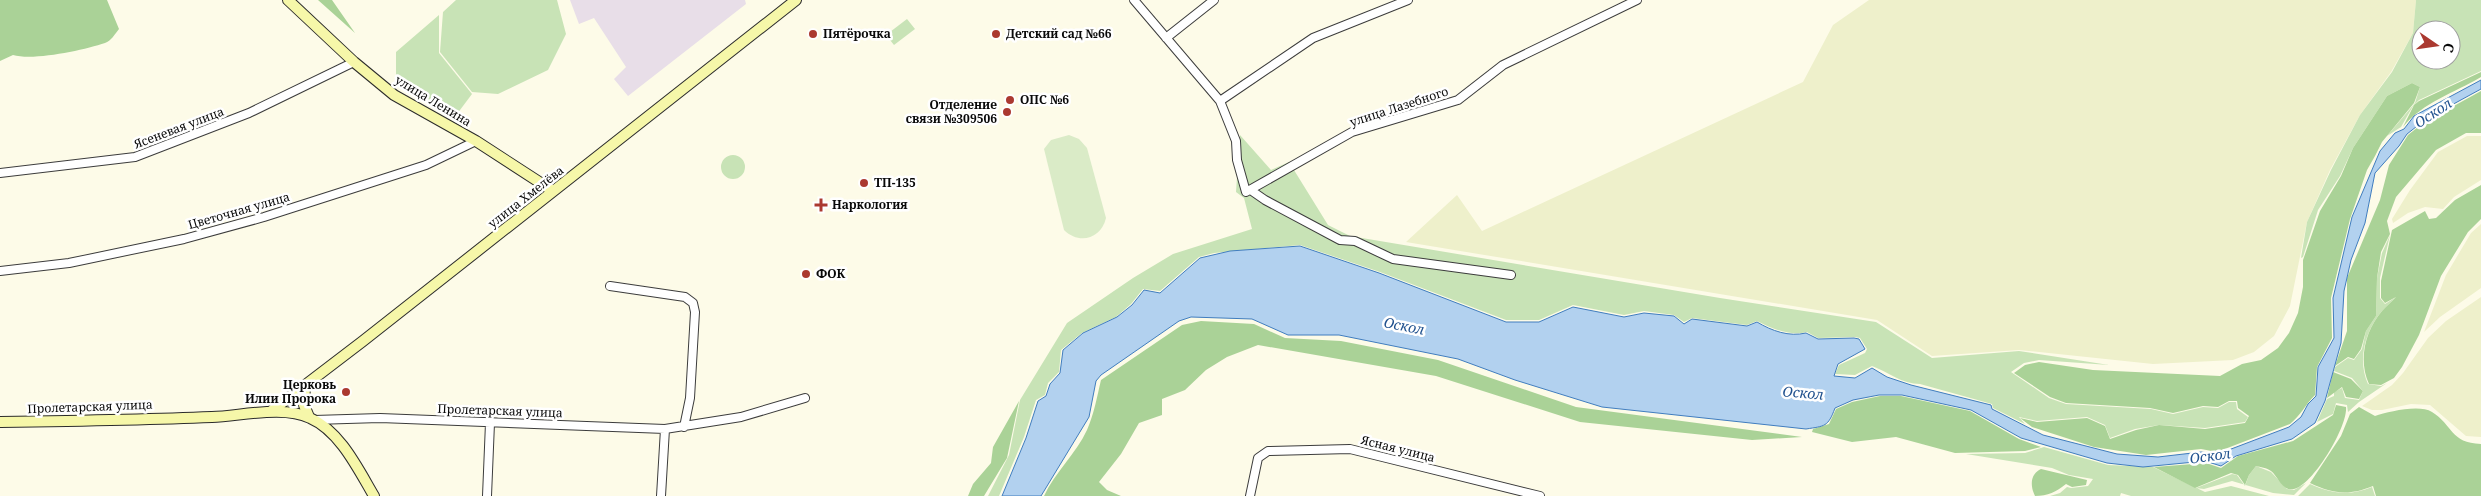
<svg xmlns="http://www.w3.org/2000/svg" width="2481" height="496" viewBox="0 0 2481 496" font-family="'Noto Serif',serif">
<rect width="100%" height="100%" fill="#fdfbe8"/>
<!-- industrial -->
<path fill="#e8dee8" d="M570 0H745L746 4 628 96 614 79 626 67 594 18 579 24Z"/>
<!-- farmland -->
<path fill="#eef0cb" d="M1869 0H2416L2413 33 2391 72 2360 115 2330 170 2307 222 2290 306 2274 336 2254 352 2233 360 2153 364 2019 350 1932 356 1877 320 1406 242 1457 195 1482 231 1803 82 1833 25Z
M2467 136H2481V180L2454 197 2443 209 2425 207 2408 213 2393 223 2392 219 2410 190 2438 152Z
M2481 224V288L2440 317 2424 332 2446 275 2471 233Z
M2481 297V437L2466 436 2430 405 2411 404 2382 410H2372L2362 406 2392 385 2403 373 2428 338 2446 321Z"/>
<!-- green -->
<path fill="#c8e3b6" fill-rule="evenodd" d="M456 0H557L566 34 548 70 498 94 472 92 440 52 443 12Z
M2416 0H2481V71L2419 100 2413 106 2401 127 2387 136 2415 103 2420 87 2412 83 2387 96 2353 148 2340 176 2318 210 2303 257 2301 258 2307 222 2331 170 2360 115 2392 72 2413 33ZM2421 30H2451V60H2421Z
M439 15V53L472 94 454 118 396 86V52Z
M907 19 915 29 894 45 886 35Z
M1240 135 1271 170 1289 162 1328 225 1350 236 1720 298 1876 322 1932 358 2019 351 2109 365 2039 360 2024 363 2011 372 2049 398 2066 404 2151 409 2173 414 2203 407 2218 408 2229 402H2236L2237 409 2248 417 2245 422 2205 428 2159 425 2135 429 2110 438 2105 425 2087 417 2037 421 2019 417 2025 424 1993 408 1992 404 1920 384C1902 384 1888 372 1872 366L1855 375 1835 374 1839 365 1865 353 1867 349 1860 338 1855 337 1818 338 1807 332C1789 336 1773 329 1757 321L1747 325 1692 318 1684 322 1674 315 1644 311 1624 315 1573 305 1539 320H1506L1380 272 1300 245 1214 253 1199 257 1160 291 1143 289 1131 304 1116 317 1082 333 1061 350 1059 372 1048 383 1045 395 1036 400 1024 437 999 496H988L1009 455 1020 400 1067 323 1133 278 1173 254 1252 229 1244 198 1236 192Z
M721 167a12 12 0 1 1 24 0a12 12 0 1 1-24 0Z
M2390 235 2380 278V298L2385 304 2396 297C2392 302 2386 306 2382 311 2365 331 2357 360 2368 384L2381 386 2387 383 2359 402 2348 412 2347 405 2336 403 2333 414 2317 422 2327 399 2334 396V392L2342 388 2345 398 2359 400 2363 391 2352 378 2334 371 2335 367 2348 358 2354 360 2362 349 2366 331 2376 316 2377 278 2382 253Z
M2044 447 2108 465 2153 467 2205 492 2231 486 2269 496H2131L2121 493 2120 496H2050L2060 493 2067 487 2071 488 2088 486 2093 479 2069 475 2052 468 1966 454 2025 453Z
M2256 466 2271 472 2287 489 2294 490 2306 483 2294 495 2273 493 2232 481 2204 489 2196 488 2232 474 2237 475 2245 486 2249 475Z
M2310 484C2332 494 2351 496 2372 487L2375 496H2298Z"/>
<!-- forest -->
<path fill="#aad297" d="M0 0H107L119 29C115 34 111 41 105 43 84 50 34 61 13 55L0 61Z
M318 0H332L355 33Z
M2481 72V77C2454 93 2423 102 2403 127L2414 105 2419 101Z
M2412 83 2420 87 2414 103 2382 142 2375 156 2367 170 2350 219 2331 298 2332 338 2317 367 2315 395C2305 405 2301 415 2290 424L2217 452 2201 449 2146 455 2094 447 2032 427 2020 418 2037 422 2087 418 2105 426 2110 439 2136 430 2159 425 2205 429 2245 423 2249 416 2238 408 2237 401H2229L2218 407 2203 406 2173 413 2150 408 2066 403 2050 397 2014 373 2025 365 2039 362 2093 370 2220 376 2242 364 2261 360 2278 348 2289 333 2298 313 2303 287V260L2320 211 2341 176 2353 148 2387 96Z
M2481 91V133H2466L2436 150 2396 197 2387 221 2390 234 2381 252 2377 278 2376 316 2366 331 2361 349 2354 359 2348 357 2335 366 2347 331V278L2380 200 2389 165 2408 135 2423 123Z
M2481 185V219L2468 232 2441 276 2419 335 2402 367 2394 378 2381 385 2369 384C2358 360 2365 331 2382 311 2386 306 2392 302 2396 297L2385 303 2381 298V281L2392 230 2425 211 2429 219 2436 218 2455 200Z
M1201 321 1254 324 1285 338 1341 341 1438 360 1576 407 1802 437 1752 440 1580 422 1436 376 1258 345 1227 357 1206 370 1185 390 1162 399V415L1139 423 1121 454 1099 482 1107 490 1121 496H1044C1055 472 1076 454 1087 430 1094 414 1097 397 1101 380L1182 325Z
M2333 372 2351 379 2363 391 2359 399 2346 397 2342 387 2327 398Z
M1880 396H1901L1970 411 2019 439 2041 447 2025 451 1955 453 1896 437 1852 442 1812 432 1813 429 1829 424 1836 409 1852 402Z
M1019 401 1007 458 984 496H968L973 484 991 463 993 447Z
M2336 405 2346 407C2348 426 2313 485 2294 489 2282 492 2278 476 2271 471 2267 468 2260 467 2256 466L2249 475 2245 485 2238 475 2231 473 2195 488 2154 467 2206 463 2221 468 2238 456 2293 441 2333 415Z
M2359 407 2375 416C2388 412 2419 404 2432 412 2453 425 2450 443 2481 444V496H2376L2373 486C2349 496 2333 494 2310 483L2341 436 2350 414Z
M2041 469 2087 480 2086 485 2072 487 2066 484C2056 492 2048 496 2035 496 2030 486 2030 474 2041 469Z"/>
<!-- pitch -->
<path fill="#daebc7" d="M1069 135 1079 139 1087 148 1106 218C1101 239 1079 245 1064 230L1044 149 1051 140Z"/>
<!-- water -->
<path fill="#b2d1ef" stroke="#407dbf" d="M2481 80V89L2426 119 2407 134 2399 146 2375 173 2365 223 2351 260 2344 291 2341 343 2325 401 2315 423 2292 439 2236 456 2221 466 2205 461 2143 467 2107 463 2021 438 1971 410 1902 395H1879L1853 400 1835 408C1828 427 1825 426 1806 429L1602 407 1515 380 1458 359 1339 335H1288L1252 319 1191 317 1179 321 1101 375 1096 381 1089 417 1041 496H1002L1026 438 1038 401 1046 396 1050 384 1060 373 1063 350 1083 333 1117 317 1132 305 1144 290 1160 293 1200 258 1230 251 1300 246 1379 273 1506 322H1539L1573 307 1624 317 1644 313 1674 316 1684 324 1692 319 1747 326 1757 322C1772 331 1789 337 1806 333L1818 339 1854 338 1859 339 1865 349 1838 364 1834 376 1855 378 1872 368 1887 377 1911 385 1991 405 1992 409 2043 435 2117 454 2158 457 2201 452 2218 454 2289 427 2301 417 2308 404 2316 396 2318 367 2334 338 2333 298 2352 217 2380 151 2395 133 2404 129 2414 116Z"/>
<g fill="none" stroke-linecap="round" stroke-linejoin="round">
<!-- street casing -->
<g stroke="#3c3c3c" stroke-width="10">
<path id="street" d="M1134 0 1220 101 1236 141 1237 160 1246 192 1352 132 1458 100 1503 65 1637 0
M1166 38 1214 0
M1220 101 1313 38 1408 0
M0 173 135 157 249 113 354 62
M1252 191 1265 200 1340 240 1355 241 1393 259 1511 275
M0 271 69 263 184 239 264 217 426 165 476 141
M610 286 685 297 693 303 695 312 690 398 684 427
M314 420 380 418 665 429 741 417 805 398
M487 496 490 423
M661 496 665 429
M1250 496 1258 458 1268 451 1350 449 1540 496"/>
</g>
<!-- secondary casing -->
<g stroke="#2b2b2b" stroke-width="12">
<path id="secondary" d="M288 0 354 62 394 95 476 141 553 191
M305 386 304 405 309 417
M270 412 363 341 796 0
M0 422C71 421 142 420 212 417 241 416 284 405 310 418 340 431 358 469 374 496"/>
</g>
<!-- street -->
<use href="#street" stroke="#fff" stroke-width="8"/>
<!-- secondary -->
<use href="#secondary" stroke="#f6f7a9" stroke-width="10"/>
</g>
<!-- markers -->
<g fill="#ab3930" stroke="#fff" stroke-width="2">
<circle cx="813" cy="34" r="5"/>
<circle cx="996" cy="34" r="5"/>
<circle cx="1010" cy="100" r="5"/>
<circle cx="1007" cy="112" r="5"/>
<circle cx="864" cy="183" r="5"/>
<path d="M818.5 197.5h5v5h5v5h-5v5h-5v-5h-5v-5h5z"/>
<circle cx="806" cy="274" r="5"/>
<circle cx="346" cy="392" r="5"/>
</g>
<g text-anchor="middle" stroke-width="5" stroke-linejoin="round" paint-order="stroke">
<!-- poi labels -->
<g font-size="12" font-weight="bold" fill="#090909" stroke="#fff" text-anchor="start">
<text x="823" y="38">Пятёрочка</text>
<text x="1006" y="38">Детский сад №66</text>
<text x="1020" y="104">ОПС №6</text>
<text x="997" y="109" text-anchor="end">Отделение<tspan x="997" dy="14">связи №309506</tspan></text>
<text x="874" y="187">ТП-135</text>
<text x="832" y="209">Наркология</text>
<text x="816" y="278">ФОК</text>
<text x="336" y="389" text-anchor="end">Церковь<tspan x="336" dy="14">Илии Пророка</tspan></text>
</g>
<!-- street labels -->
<g font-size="12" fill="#090909" stroke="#fff">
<text transform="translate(433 101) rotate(31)" y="4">улица Ленина</text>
<text transform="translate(1399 107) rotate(-18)" y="4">улица Лазебного</text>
<text transform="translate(179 128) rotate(-21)" y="4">Ясеневая улица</text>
<text transform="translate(526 197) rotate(-38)" y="4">улица Хмелёва</text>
<text transform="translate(239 211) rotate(-16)" y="4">Цветочная улица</text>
<text transform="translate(90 407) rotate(-2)" y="4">Пролетарская улица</text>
<text transform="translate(500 411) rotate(2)" y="4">Пролетарская улица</text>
<text transform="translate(1398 449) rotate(14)" y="4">Ясная улица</text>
</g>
<!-- water labels -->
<g font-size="14" font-style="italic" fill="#20518e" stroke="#fff">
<text transform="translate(2433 113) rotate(-33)" y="5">Оскол</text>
<text transform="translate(1404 326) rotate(11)" y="5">Оскол</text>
<text transform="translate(1803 393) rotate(5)" y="5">Оскол</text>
<text transform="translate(2210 456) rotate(-8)" y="5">Оскол</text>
</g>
</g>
<!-- north arrow -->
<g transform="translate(2436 45) rotate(103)"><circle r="24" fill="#ffffff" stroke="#9d9d9d"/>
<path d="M0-4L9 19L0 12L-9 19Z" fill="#ab3930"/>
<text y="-8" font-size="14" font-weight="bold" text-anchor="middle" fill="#090909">С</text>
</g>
</svg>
